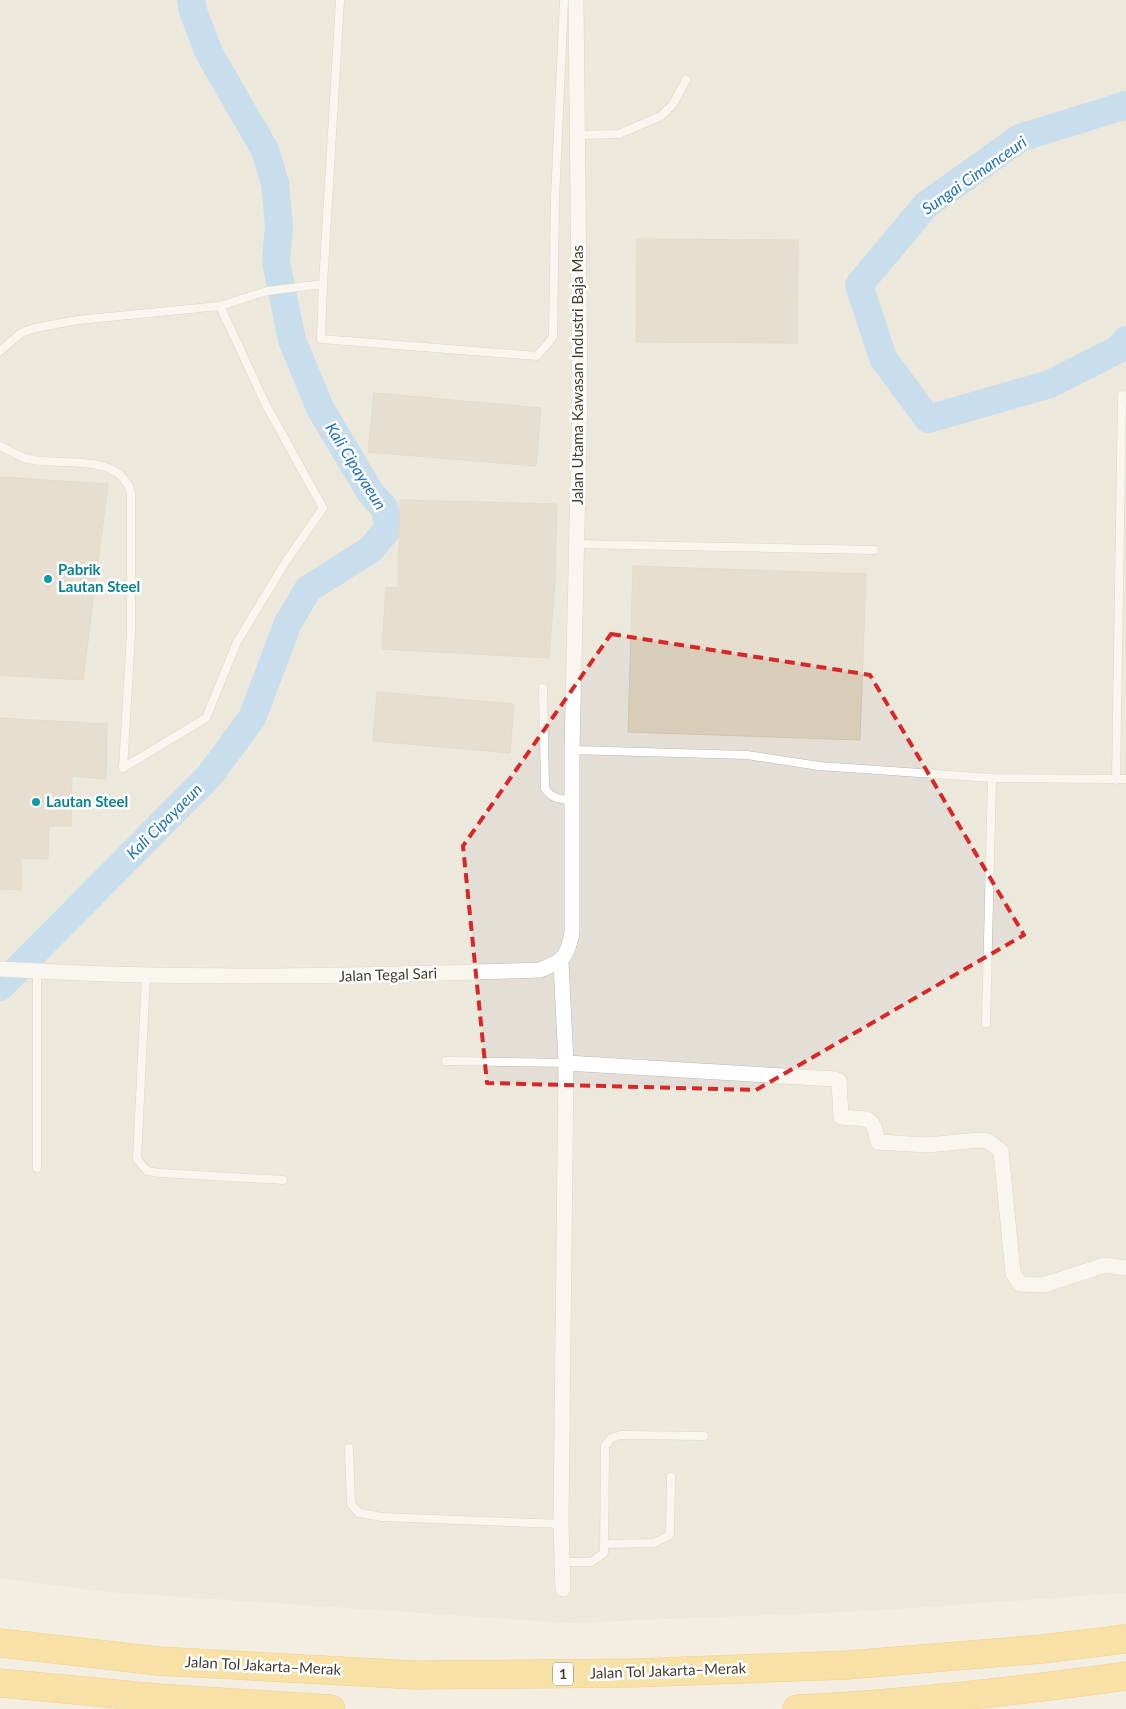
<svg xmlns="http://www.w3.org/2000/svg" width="1126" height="1709" viewBox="0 0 1126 1709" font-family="Lato,sans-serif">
<rect width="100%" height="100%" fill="#f3eee1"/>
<!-- residential -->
<path fill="#e7e1ce" d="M1126 1034V1593L871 1611 868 1524 805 1483 774 1405 775 1320 847 1319 855 1162 894 1158 895 1066 1042 1039Z"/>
<!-- industrial -->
<path fill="#e4dfd6" d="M0 0H1126V1034L1042 1039 895 1066 894 1158 855 1162 847 1320H775L774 1405 805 1483 868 1524 871 1611 568 1623 108 1592 0 1578Z"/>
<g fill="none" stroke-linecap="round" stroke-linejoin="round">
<!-- river -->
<path stroke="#95cbf8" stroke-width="28" d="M1126 105 1020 138 926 205 859 285 883 358 928 419 1050 384 1117 350 1126 340
M0 987 210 775 252 718 288 623 308 589 370 550 388 529 385 509 370 492 320 408 292 340 276 262 279 226 275 183 265 150 209 53 193 11 191 0"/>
</g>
<!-- building -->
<path fill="#d8cdb8" stroke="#d1c3a8" d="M637 239 798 240 797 343 636 342Z
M374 393 541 408 536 466 368 452Z
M0 477 108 484 83 680 0 675Z
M400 500 557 504 555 581 549 658 382 649 386 587 398 588Z
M633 566 866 574 860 740 628 732Z
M377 692 514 704 510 753 373 741Z
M0 718 107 724 106 779 72 776 71 826H49L48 859 21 858V890L0 889Z"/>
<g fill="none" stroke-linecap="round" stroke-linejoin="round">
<!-- service casing -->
<g stroke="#c1b9a6" stroke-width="9">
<path id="service" d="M578 135 619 134 661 116 673 104 686 80
M323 284 340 0
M0 351 21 333 35 328 78 320 220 306 267 291 323 284 321 339 537 356 553 337 555 199 564 0
M0 446C9 450 19 456 28 459 61 467 118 451 131 492V634L123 768 206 718 237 642 285 563 323 508 266 405 220 306
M576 544 874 550
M543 688 545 788C551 799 560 799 572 800
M572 750 747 755 819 766 992 778 1126 779
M1116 780 1122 395
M146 976 137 1159 147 1171 160 1173 283 1180
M986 1023 992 778
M446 1061 566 1063
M37 1168V972
M349 1448 351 1504 359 1513 382 1517 561 1524
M605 1544 654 1543 670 1535 671 1477
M563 1562H591L604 1553 605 1446 611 1438 621 1435 704 1436"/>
</g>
<!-- minor casing -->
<g stroke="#c1b9a6" stroke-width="16">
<path id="minor" d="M561 962 566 1063 561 1524 563 1589
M0 969C180 980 360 976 540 970 563 961 567 958 572 933V750L580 392 576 0
M566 1063 835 1079 839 1081 841 1117C868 1120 873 1113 878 1142L927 1145 979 1140 988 1141 1001 1151 1013 1273 1020 1284 1043 1285 1105 1265 1126 1268"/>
</g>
<!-- motorway casing -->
<g stroke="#eeac1f" stroke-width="29">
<path id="motorway" d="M0 1643 158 1661 415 1675 634 1673 847 1665 1042 1649 1126 1639
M0 1683 158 1698 331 1709
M797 1709C907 1704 1017 1691 1126 1676"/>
</g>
<!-- service -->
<use href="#service" stroke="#fff" stroke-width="8"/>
<!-- minor -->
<use href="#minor" stroke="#fff" stroke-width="15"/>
<!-- motorway -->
<use href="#motorway" stroke="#ffd15f" stroke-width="28"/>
</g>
<!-- marked area -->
<path d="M0 0H1126V1709H0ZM611 634 870 675 1024 935 756 1090 487 1083 463 846Z" fill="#f3eee1" fill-opacity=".55" fill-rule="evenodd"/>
<path fill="none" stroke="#d62828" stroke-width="4" stroke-dasharray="10 6" stroke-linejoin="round" d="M611 634 870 675 1024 935 756 1090 487 1083 463 846Z"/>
<!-- markers -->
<g fill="#0f9aa8" stroke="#fff" stroke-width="2">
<circle cx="48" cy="579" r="5"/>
<circle cx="36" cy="802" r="5"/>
</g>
<g text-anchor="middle" stroke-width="5" stroke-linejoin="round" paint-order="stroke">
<!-- shield labels -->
<rect fill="#fff" stroke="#7c786f" stroke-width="1" x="553" y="1662.5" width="20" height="23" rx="4"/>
<g font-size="14" font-weight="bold" fill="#443e31">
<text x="563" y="1679">1</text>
</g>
<!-- street labels -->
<g font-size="15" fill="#443e31" stroke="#fff">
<text transform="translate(578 375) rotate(-90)" y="5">Jalan Utama Kawasan Industri Baja Mas</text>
<text transform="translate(388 975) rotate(-2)" y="5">Jalan Tegal Sari</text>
<text transform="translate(263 1666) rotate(3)" y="5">Jalan Tol Jakarta–Merak</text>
<text transform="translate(668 1671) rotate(-2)" y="5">Jalan Tol Jakarta–Merak</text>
</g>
<!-- culture labels -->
<g font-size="15" font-weight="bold" fill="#0d838f" stroke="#fff" text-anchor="start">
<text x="58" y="575">Pabrik<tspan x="58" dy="17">Lautan Steel</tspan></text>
<text x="46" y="807">Lautan Steel</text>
</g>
<!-- water labels -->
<g font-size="16" font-style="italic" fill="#2072ba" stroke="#fff">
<text transform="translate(974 175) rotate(-35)" y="6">Sungai Cimanceuri</text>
<text transform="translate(356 466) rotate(58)" y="6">Kali Cipayaeun</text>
<text transform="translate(164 821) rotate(-45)" y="6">Kali Cipayaeun</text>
</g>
</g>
</svg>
